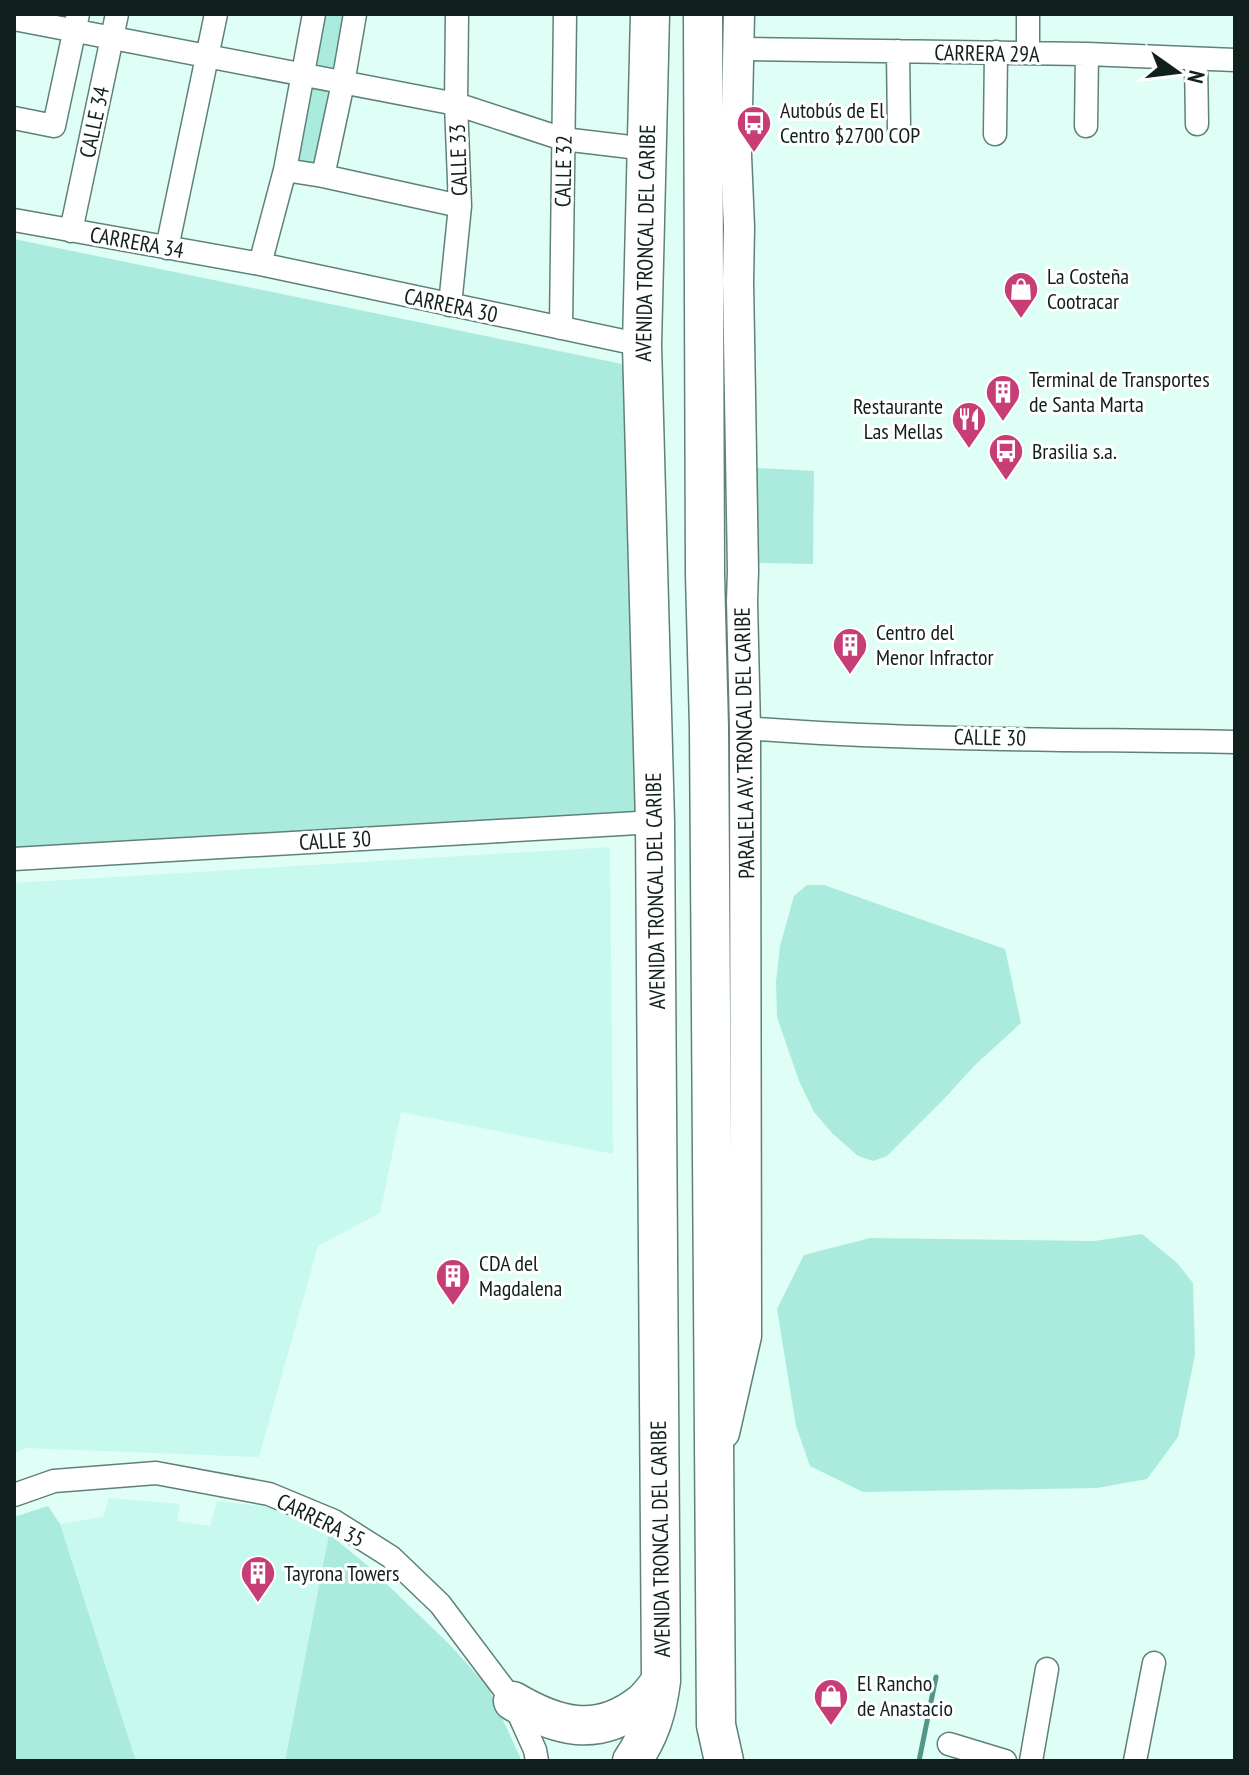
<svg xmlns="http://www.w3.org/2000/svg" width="1249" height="1775" viewBox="0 0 1249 1775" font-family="'PT Sans Narrow',sans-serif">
<rect width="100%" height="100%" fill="#dffef6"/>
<!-- built -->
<path fill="#c8f9ee" d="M610 847 613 1154 401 1112 380 1213 318 1246 259 1457 26 1448 14 1454V883Z
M109 1498 180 1504 177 1521 210 1526 217 1501 270 1507 329 1534 285 1761H136L60 1524 103 1517Z"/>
<!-- green -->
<path fill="#aaebdd" d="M320 14H352L340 73 308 67Z
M309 82 333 87 316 170 289 163Z
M14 239 627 365 638 813 14 847Z
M755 468 814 471 813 564 757 563Z
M807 885H824L1005 949 1021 1023 974 1066 944 1099 887 1156 873 1161 858 1156 833 1134 814 1112 799 1081 777 1017 776 982 780 946 794 896Z
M1142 1234 1177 1263 1193 1283 1195 1355 1178 1437 1147 1479 1097 1488 863 1492 810 1466 796 1426 777 1309 804 1255 870 1238 1094 1241Z
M48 1506 60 1524 136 1761H14V1517Z
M329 1534 368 1566 449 1644 488 1687 520 1757V1761H285Z"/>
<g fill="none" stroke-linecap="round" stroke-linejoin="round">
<!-- stream -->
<path stroke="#549588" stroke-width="5" d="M919 1761 936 1677"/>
<!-- street casing -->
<g stroke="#5e817a" stroke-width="25">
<path id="street" d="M14 19 456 104 563 139 647 149
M740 49 1087 54 1235 60
M898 51 899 129
M1028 53V14
M1196 59 1197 124
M14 118 54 126 78 14
M1086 126 1087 54
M995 134 996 52
M285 170 323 176 460 206
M323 176 343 83 355 14
M14 220 260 264 642 345
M71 231 117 14
M167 248 216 14
M260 264 285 170 314 14
M450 305 460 206 456 104 457 14
M561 328 565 14
M745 728C907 741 1072 739 1235 742
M14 859 655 822
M14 1495 54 1481 156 1473 269 1494 334 1521 391 1557 440 1604 513 1701 535 1750 537 1761
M949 1744 1005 1761
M1031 1761 1047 1669
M1135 1761 1154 1663"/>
</g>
<!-- secondary casing -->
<g stroke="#5e817a" stroke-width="33">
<path id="secondary" d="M724 1433 746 1336 745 728 742 601 743 571 738 281 739 227 736 156 739 14"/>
</g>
<!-- highway casing -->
<g stroke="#5e817a" stroke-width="41">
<path id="highway" d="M703 14 705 574 709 728 716 1725 724 1761
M513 1701C557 1727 597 1738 641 1704 649 1698 655 1689 661 1681
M632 1761C650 1735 657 1712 661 1681L655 822 642 345 650 14"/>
</g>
<!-- street -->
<use href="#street" stroke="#fff" stroke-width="22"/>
<!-- secondary -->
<use href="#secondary" stroke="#fff" stroke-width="30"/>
<!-- highway -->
<use href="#highway" stroke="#fff" stroke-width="38"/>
</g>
<!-- icons -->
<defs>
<g id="bus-pin" transform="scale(1.8)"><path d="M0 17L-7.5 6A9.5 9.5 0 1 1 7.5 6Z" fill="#c73d75" stroke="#fff"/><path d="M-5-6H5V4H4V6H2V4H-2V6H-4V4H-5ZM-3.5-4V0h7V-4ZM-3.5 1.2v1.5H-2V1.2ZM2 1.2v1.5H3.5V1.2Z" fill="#fff"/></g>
<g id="shop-pin" transform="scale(1.8)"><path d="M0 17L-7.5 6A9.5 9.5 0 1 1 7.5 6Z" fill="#c73d75" stroke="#fff"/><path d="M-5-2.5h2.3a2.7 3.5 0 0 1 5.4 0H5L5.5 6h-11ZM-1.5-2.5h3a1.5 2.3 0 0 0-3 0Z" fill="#fff"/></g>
<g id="building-pin" transform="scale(1.8)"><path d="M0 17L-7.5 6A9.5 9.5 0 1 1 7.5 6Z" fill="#c73d75" stroke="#fff"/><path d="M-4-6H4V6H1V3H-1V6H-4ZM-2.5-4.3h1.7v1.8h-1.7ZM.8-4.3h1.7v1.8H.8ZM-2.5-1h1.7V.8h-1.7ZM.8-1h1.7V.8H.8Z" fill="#fff"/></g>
<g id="restaurant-pin" transform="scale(1.8)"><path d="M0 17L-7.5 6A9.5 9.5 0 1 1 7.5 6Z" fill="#c73d75" stroke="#fff"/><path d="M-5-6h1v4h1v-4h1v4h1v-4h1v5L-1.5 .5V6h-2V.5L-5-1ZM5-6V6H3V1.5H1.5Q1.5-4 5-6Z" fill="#fff"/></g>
</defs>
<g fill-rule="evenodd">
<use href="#bus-pin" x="754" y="123"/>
<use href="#shop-pin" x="1021" y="289"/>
<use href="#building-pin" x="1003" y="392"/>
<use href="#restaurant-pin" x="969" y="419"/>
<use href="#bus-pin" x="1006" y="451"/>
<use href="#building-pin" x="850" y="645"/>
<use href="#building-pin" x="453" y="1276"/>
<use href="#building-pin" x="258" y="1573"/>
<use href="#shop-pin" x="831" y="1696"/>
</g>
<g text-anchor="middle" stroke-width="6" stroke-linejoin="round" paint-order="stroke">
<!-- street labels -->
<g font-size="22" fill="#12201d" stroke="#fff">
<text transform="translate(987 53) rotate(1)" y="8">CARRERA 29A</text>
<text transform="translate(94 122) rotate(-78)" y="8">CALLE 34</text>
<text transform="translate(458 160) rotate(-92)" y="8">CALLE 33</text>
<text transform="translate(563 171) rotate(-89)" y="8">CALLE 32</text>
<text transform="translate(137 242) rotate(10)" y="8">CARRERA 34</text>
<text transform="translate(645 243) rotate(-89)" y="8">AVENIDA TRONCAL DEL CARIBE</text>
<text transform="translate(451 305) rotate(12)" y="8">CARRERA 30</text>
<text transform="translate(990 737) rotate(1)" y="8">CALLE 30</text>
<text transform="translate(744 743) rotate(-91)" y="8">PARALELA AV. TRONCAL DEL CARIBE</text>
<text transform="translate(335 840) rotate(-3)" y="8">CALLE 30</text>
<text transform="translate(655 891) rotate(-91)" y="8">AVENIDA TRONCAL DEL CARIBE</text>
<text transform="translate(321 1520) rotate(26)" y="8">CARRERA 35</text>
<text transform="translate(660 1539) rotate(-91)" y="8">AVENIDA TRONCAL DEL CARIBE</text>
</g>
<!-- poi labels -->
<g font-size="22" fill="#12201d" stroke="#fff" text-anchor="start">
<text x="780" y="118">Autobús de El<tspan x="780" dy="25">Centro $2700 COP</tspan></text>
<text x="1047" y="284">La Costeña<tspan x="1047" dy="25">Cootracar</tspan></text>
<text x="1029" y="387">Terminal de Transportes<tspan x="1029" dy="25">de Santa Marta</tspan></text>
<text x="943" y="414" text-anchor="end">Restaurante<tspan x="943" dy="25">Las Mellas</tspan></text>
<text x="1032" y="459">Brasilia s.a.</text>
<text x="876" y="640">Centro del<tspan x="876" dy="25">Menor Infractor</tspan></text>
<text x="479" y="1271">CDA del<tspan x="479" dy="25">Magdalena</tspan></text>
<text x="284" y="1581">Tayrona Towers</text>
<text x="857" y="1691">El Rancho<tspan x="857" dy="25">de Anastacio</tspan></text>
</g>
</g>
<!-- border -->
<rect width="1249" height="1775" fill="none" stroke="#12201d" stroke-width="32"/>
<!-- north arrow -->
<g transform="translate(1177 72) rotate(104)" stroke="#ffffff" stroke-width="6" paint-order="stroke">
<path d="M0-6L14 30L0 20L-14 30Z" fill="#12201d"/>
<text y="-12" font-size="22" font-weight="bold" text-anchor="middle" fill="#12201d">N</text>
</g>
</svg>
